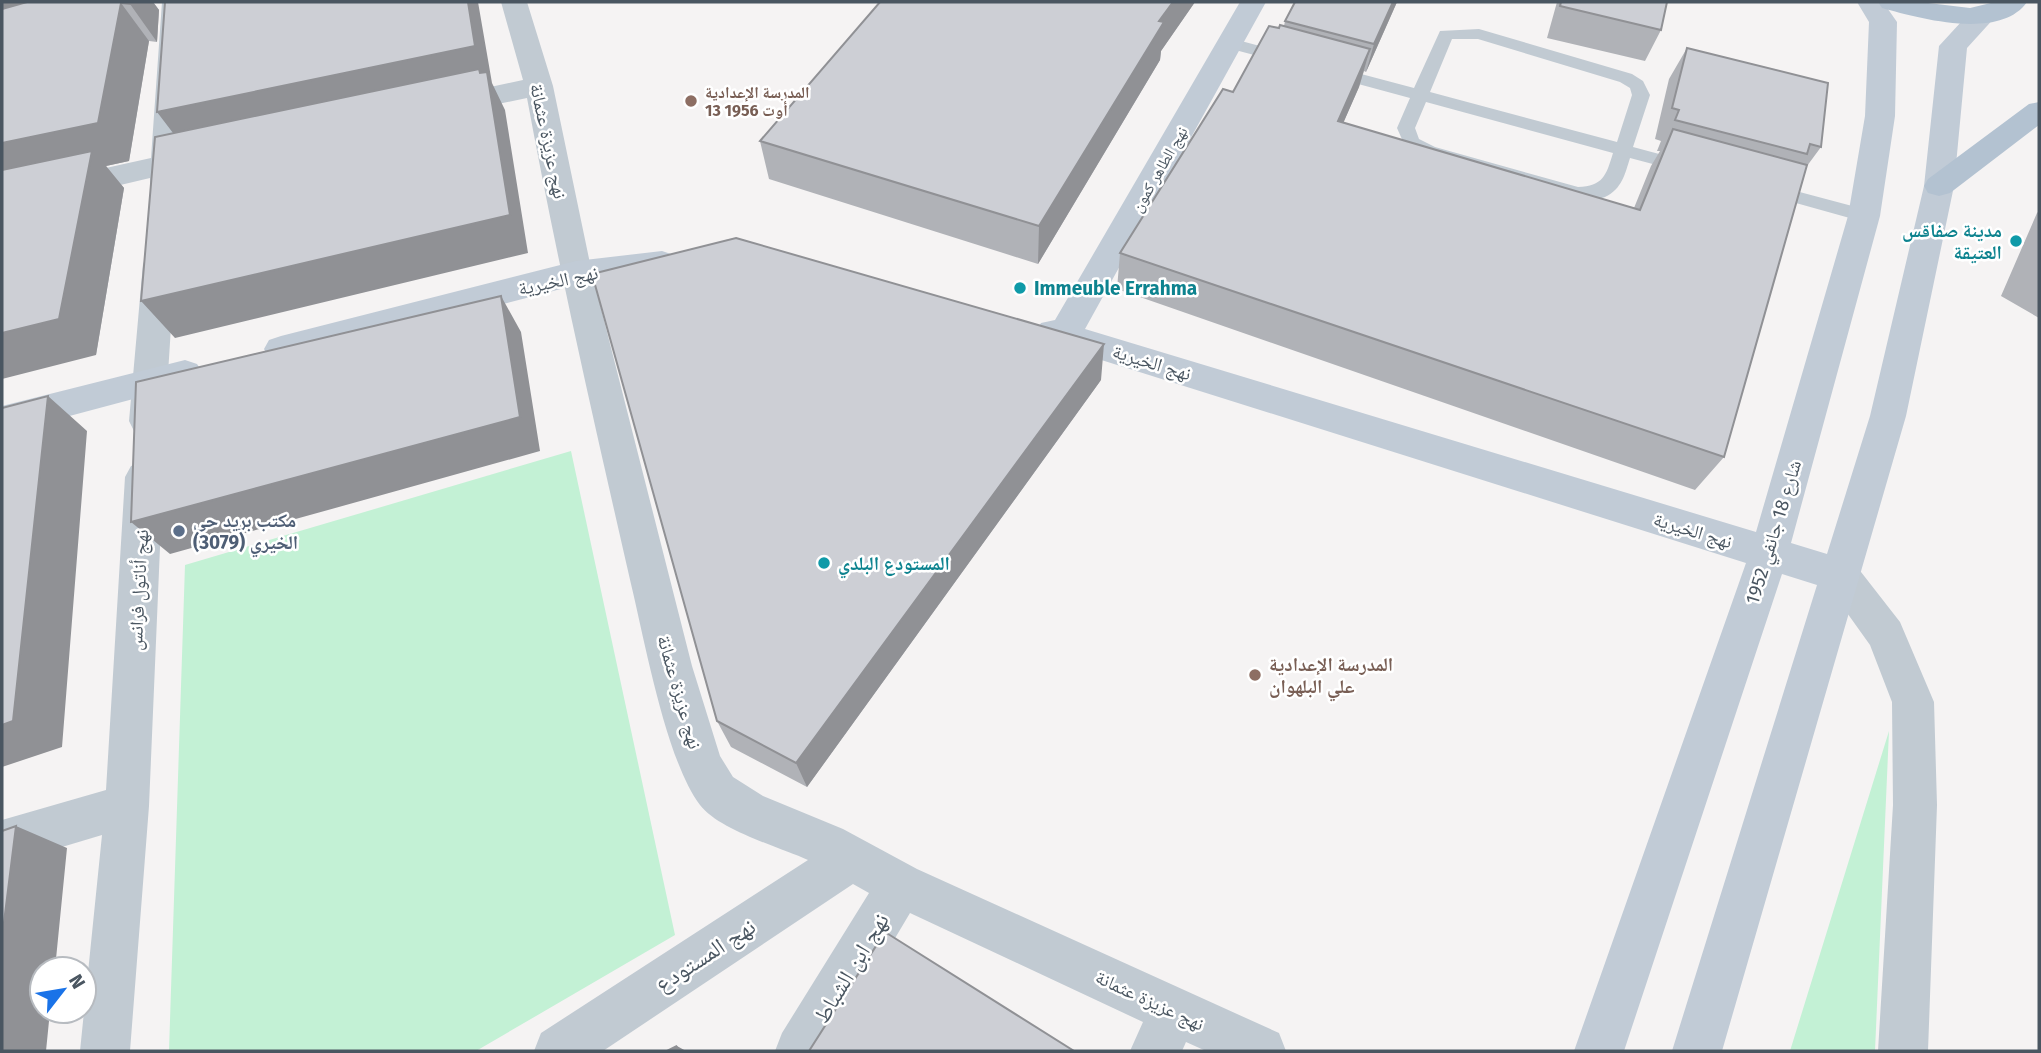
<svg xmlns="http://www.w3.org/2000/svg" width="2041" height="1053" viewBox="0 0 2041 1053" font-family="'Fira Sans','Noto Naskh Arabic',sans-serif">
<rect width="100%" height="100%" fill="#f5f3f3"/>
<!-- green -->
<path fill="#c3f1d5" d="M571 451 675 935 476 1051H169L185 565Z
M1889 731 1875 1051H1790Z"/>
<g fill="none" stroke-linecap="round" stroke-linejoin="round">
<!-- lane -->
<path fill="#c1cad2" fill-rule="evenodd" d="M1479 29 1632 74 1643 81 1650 95 1633 147 1689 162 1692 166 1689 170 1683 172 1630 158C1625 174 1622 189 1605 197 1580 208 1455 164 1423 155L1405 146 1397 128 1410 98 1325 75 1323 71 1331 66 1414 88 1440 31ZM1452 39H1478L1620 82 1630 88 1632 95 1617 142 1430 92ZM1426 102 1613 153C1606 176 1603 186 1578 187L1435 147 1419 139 1415 128Z
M1230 38 1290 54 1292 58 1284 63 1224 47V39Z
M1770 184 1871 211 1873 216 1864 222 1764 194 1761 190Z"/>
<!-- street -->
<path fill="#c1cad2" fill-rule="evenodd" d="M162 2H188L182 151 202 152 206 159 202 166 181 171 180 187 176 194 165 197 154 194 150 187V178L2 213V191L151 158Z
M501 2H527L553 86 592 273 692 666 720 756 733 777 763 796 843 829 917 869 1279 1033 1286 1051H1206L1186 1042 1182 1051H1130L1143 1022 910 913 828 1051H775L782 1033 869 893 853 884 603 1051H534L541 1033 808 860C779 847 719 830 700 805 666 760 645 642 631 584 594 422 557 261 527 98L449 114 439 112 434 105 439 98 523 80Z
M159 252 171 256 175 264 165 421 160 431 147 435 134 431 129 421 143 264 147 256Z
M144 462 157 466 163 477 149 806 130 1051H80L102 835 2 865V820L106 790 125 477 131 466Z
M1840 558 1854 563 1900 622 1934 702 1937 805 1928 1051H1878L1893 805 1892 702 1870 645 1820 575 1826 563Z"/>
<!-- secondary -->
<path fill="#c1cbd6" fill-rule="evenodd" d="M1240 2H1266L1085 329 1756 532 1848 216 1865 116 1869 22 1857 2H1883L1897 22 1895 116 1880 216 1791 543 1827 554 1870 416 1924 186 1939 46 1973 9H1993L1997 15 1967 48 1954 186 1906 416 1722 1051H1672L1817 585 1782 574 1624 1051H1574L1746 563 1041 341 1036 332 1041 323 1055 320Z
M662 251 674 255 678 263 674 271 576 285 281 362 269 358 264 349 269 340 281 336 576 261Z
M185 360 197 364 203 373 197 382 2 434V406Z"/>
<!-- primary -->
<path fill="#b3c2d1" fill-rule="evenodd" d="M1878 2H1920L1970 8 1995 2H2027C2000 41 1918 18 1882 8Z
M2039 102V125L1950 193 1939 196 1928 193 1924 186 1928 179 2029 104Z"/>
</g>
<!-- wall -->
<path fill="#b0b2b7" d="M2 2H153L159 10 157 42 149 41 129 161 106 166 124 188 96 355Z
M880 2H1195L1161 51 1160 60 1038 264 769 179 760 141Z
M1295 2H1397L1366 72 1364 71 1359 87 1343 123 1634 208 1651 166 1660 151H1657L1661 141 1655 139 1669 79 1687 48 1821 147 1807 166 1724 457 1695 490 1117 289 1120 253 1233 92 1279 28 1284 26 1285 21Z
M1557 2H1667L1661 30 1645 61 1547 38Z
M2039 211V318L2001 296 2037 213Z
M1101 380 807 787 731 747 717 721Z"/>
<!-- shaded-wall -->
<path fill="#909195" d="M2 2H112L2 35Z
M130 2H153L159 10 157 42 130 4Z
M468 2H478L492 83 505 110 528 253 175 338 141 301 186 150 157 112Z
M1173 2H1195L1161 51 1160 60 1038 264 1039 226 1159 21Z
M1393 2H1397L1366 72 1374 44Z
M121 3 149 41 129 161 106 166 124 188 96 355 2 379V143Z
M1370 49 1359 87 1328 158 1338 121Z
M501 296 521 332 540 451 170 554 131 522Z
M1104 344 1101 380 807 787 796 763Z
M48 396 87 431 62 747 2 767V725Z
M16 826 67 848 55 969H42V1011H50L46 1051H2V938Z
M677 1046 686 1051H673Z"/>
<!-- building -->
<path fill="#cdcfd5" stroke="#909195" stroke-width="2" d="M27 2H130V4L121 3 98 123 2 143V9Z
M165 2H468L475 46 157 112Z
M880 2H1173L1159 21 1164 22 1039 226 760 141Z
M1295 2H1393L1374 44 1285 21Z
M1561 2H1667L1661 30 1560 6Z
M1280 25 1370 49 1338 121 1640 210 1673 129 1807 165 1724 457 1120 253 1223 89 1233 92 1269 26 1279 28Z
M1687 48 1828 83 1821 147 1810 144 1807 154 1675 120 1679 110 1672 108Z
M479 69 480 73 487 72 510 215 141 301 155 137Z
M92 151 59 319 2 333V170Z
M736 238 1104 344 796 763 717 721 592 274Z
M501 296 520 417 131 522 136 382Z
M48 396 13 721 2 725V408Z
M16 826 2 938V831Z
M885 932 1074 1051H809Z
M677 1046 673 1051H667Z"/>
<!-- markers -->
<g fill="#8d6e63" stroke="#fff" stroke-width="2.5">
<circle cx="691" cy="101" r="7"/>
<circle cx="1255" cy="675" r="7"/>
</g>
<g fill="#0f9aa8" stroke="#fff" stroke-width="2.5">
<circle cx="2016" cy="241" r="7"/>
<circle cx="1020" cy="288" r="7"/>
<circle cx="824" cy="563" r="7"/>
</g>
<circle fill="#5c6f8a" stroke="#fff" stroke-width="2.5" cx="179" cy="531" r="7"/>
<g text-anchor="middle" stroke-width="5" stroke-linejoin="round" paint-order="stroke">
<!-- far-education labels -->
<g font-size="16" font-weight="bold" fill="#785e54" stroke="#fff" text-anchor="start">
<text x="705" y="98">المدرسة الإعدادية<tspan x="705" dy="18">13 أوت 1956</tspan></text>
</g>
<!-- far-street labels -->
<g font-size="16" fill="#4a5661" stroke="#fff">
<text transform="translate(1159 169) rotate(-60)" y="6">نهج الطاهر كمون</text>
</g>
<!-- street labels -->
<g font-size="19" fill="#4a5661" stroke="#fff">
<text transform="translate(549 141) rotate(78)" y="7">نهج عزيزة عثمانة</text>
<text transform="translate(558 280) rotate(-12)" y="7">نهج الخيرية</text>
<text transform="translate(1152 362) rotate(17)" y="7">نهج الخيرية</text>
<text transform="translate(1693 530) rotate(17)" y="7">نهج الخيرية</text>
<text transform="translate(1773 532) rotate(-73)" y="7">شارع 18 جانفي 1952</text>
<text transform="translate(138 590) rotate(-87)" y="7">نهج أناتول فرانس</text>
<text transform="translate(680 692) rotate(74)" y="7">نهج عزيزة عثمانة</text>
<text transform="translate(1150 1000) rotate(25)" y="7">نهج عزيزة عثمانة</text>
</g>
<!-- culture labels -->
<g font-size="19" font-weight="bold" fill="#0d838f" stroke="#fff" text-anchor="start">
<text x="2002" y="237" text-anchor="end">مدينة صفاقس<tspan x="2002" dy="22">العتيقة</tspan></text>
<text x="1034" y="295">Immeuble Errahma</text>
<text x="838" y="570">المستودع البلدي</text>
</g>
<!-- service labels -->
<g font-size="19" font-weight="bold" fill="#4e5e75" stroke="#fff" text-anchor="start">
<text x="193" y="527">مكتب بريد حي<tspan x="193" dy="22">الخيري (3079)</tspan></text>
</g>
<!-- education labels -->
<g font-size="19" font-weight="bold" fill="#785e54" stroke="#fff" text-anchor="start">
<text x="1269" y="671">المدرسة الإعدادية<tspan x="1269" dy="22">علي البلهوان</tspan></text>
</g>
<!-- near-street labels -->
<g font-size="23" fill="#4a5661" stroke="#fff">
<text transform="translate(705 955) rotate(-33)" y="8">نهج المستودع</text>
<text transform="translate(851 968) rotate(-59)" y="8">نهج ابن الشباط</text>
</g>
</g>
<!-- border -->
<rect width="2041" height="1053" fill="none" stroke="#4a5661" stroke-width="7"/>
<!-- north arrow -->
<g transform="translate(63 990) rotate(59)"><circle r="33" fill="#ffffff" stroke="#b7bbc0" stroke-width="2"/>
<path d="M0-5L12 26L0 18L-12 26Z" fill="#1a73e8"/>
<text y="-10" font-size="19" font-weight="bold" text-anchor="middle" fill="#4a5661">N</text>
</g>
</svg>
